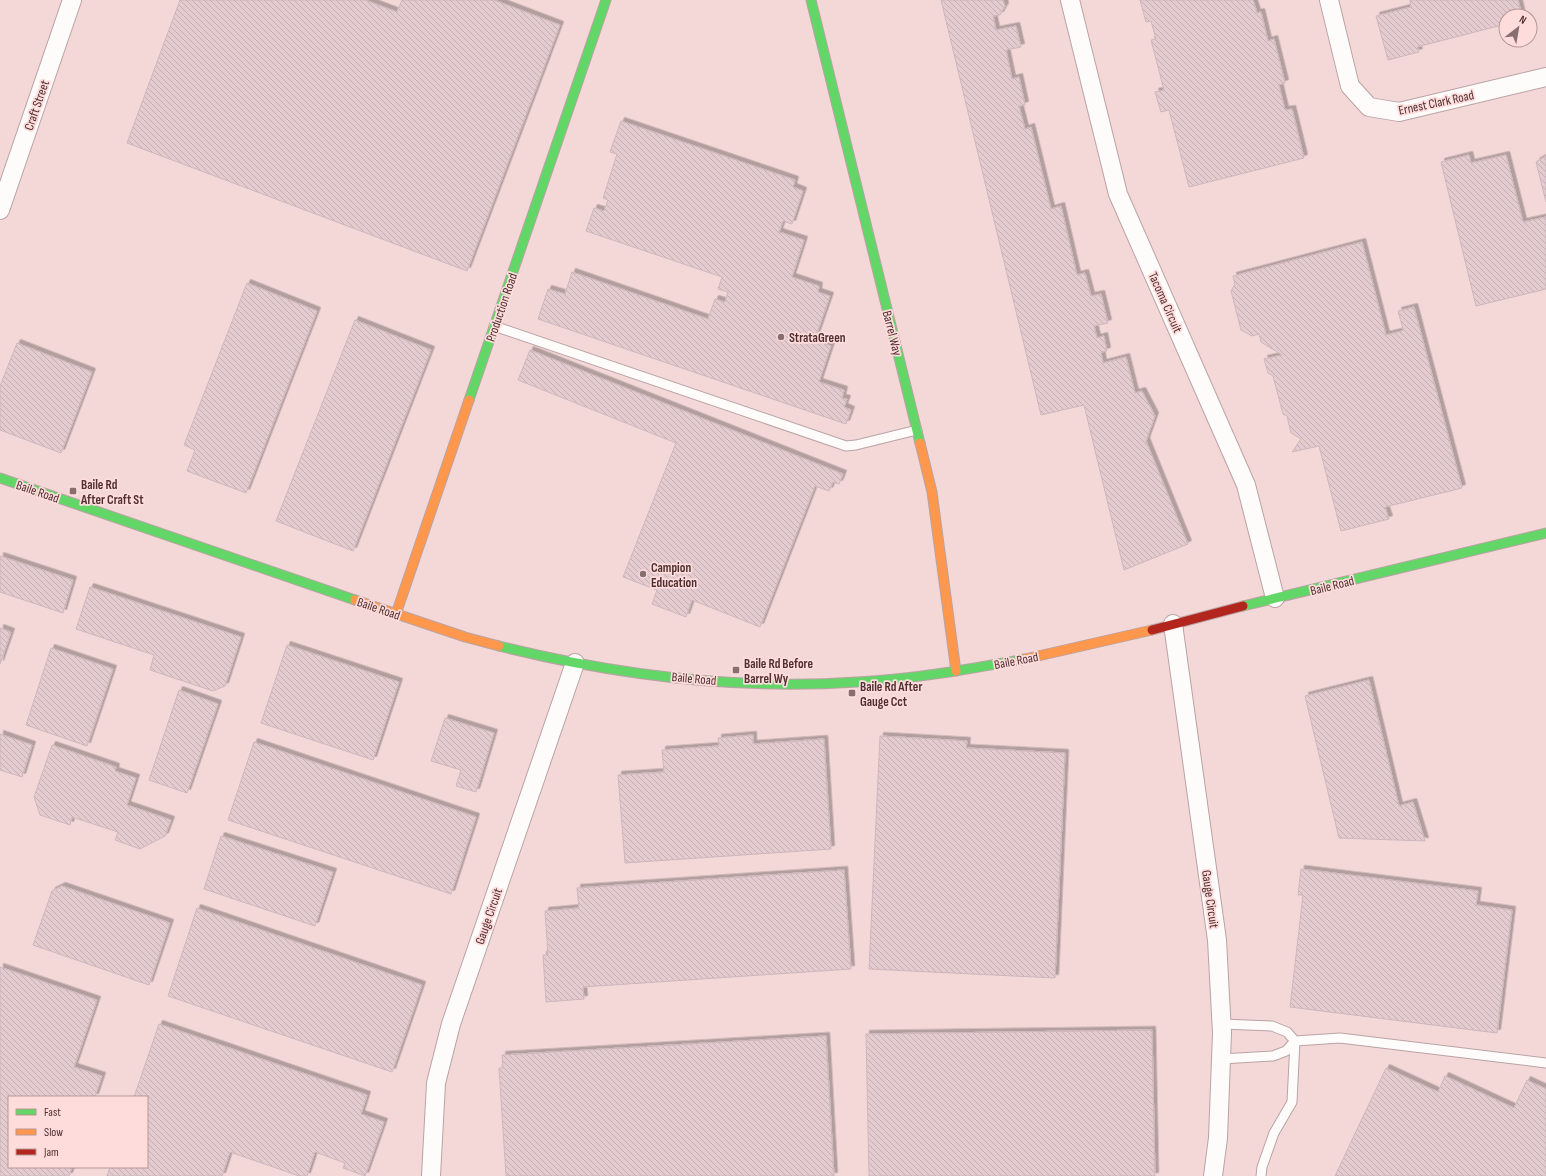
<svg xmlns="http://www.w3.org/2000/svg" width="1546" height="1176" viewBox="0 0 1546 1176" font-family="'Sofia Sans Condensed',sans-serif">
<defs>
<pattern id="building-back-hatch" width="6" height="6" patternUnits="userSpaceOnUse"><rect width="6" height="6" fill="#e3cbd0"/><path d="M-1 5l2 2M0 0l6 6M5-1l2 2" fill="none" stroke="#c5afb3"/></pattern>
<filter id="shadow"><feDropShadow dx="3.5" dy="-3.5" stdDeviation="0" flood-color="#0004"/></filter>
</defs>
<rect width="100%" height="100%" fill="#f6e4e4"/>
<!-- built -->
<path fill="#f4d8d8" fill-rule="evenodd" d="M0 0H1546V1176H0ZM1506 16H1530V40H1506ZM9 1097H147V1167H9Z"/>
<!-- building -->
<path fill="url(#building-back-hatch)" stroke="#cdb7bc" filter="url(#shadow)" d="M180 0H365L397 12 402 0H494L560 25 467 271 127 143Z
M941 0H1003L1005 6 1000 15 993 16 996 30 1016 26 1021 47 1006 50 1012 79 1019 77 1025 105 1019 106 1025 129 1031 127 1051 209 1061 206 1077 275 1085 273 1091 296 1101 294 1108 323 1094 326 1097 338 1104 336 1107 351 1101 352 1103 363 1126 357 1135 393 1142 391 1155 416 1146 441 1188 544 1124 570 1084 405 1041 415Z
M1140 0H1253L1257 13 1261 12 1268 41 1274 39 1285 83 1279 85 1285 110 1292 109 1304 158 1189 187 1169 110 1161 112 1155 92 1164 90 1151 40 1156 39 1151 21 1146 22Z
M1410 0H1518L1522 16H1506V24L1417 47 1419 52 1388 60 1376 16 1411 7Z
M621 121 795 180 793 187 803 191 792 224 783 221 779 232 804 240 792 277 819 286 818 292 830 296 816 336 806 333 805 337 831 346 819 382 844 390 842 398 847 399 844 407 851 410 846 424 538 319 548 289 565 294 572 272 708 319 715 299 725 302 728 292 718 289 722 277 586 231 594 208 604 211 608 200 603 198 617 154 610 152Z
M1469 155 1471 163 1506 155 1523 222 1546 217V289L1476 306 1441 162Z
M1546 156V202L1536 162Z
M1362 242 1386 335 1402 331 1403 329 1398 311 1414 307 1462 488 1385 507 1389 519 1341 531 1319 446 1292 452 1301 439 1291 433 1287 416 1283 414 1273 376 1268 373 1264 359 1282 355 1261 342 1259 334 1252 336 1241 330 1231 291 1235 284 1233 276Z
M247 283 317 311 246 493 187 471 195 450 184 445Z
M355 320 431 350 353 551 276 521Z
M17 343 92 372 61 453 0 430V386Z
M530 350 843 474 839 484 833 482 829 491 815 486 760 627 692 600 686 617 652 604 657 590 623 577 676 443 518 380Z
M0 556 73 580 63 613 0 592Z
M90 587 241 637 225 686 213 691 150 670 154 655 76 629Z
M0 628 11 632 0 664Z
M287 645 399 682 373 760 261 723Z
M51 648 113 669 87 746 26 725Z
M1369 680 1399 806 1413 802 1425 841 1339 838 1305 696Z
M179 690 218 704 187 793 149 780Z
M445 718 494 733 476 792 456 786 461 770 431 761Z
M0 734 32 745 22 777 0 770Z
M753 735V744L824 739 831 849 625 863 618 775 664 772 662 750 719 746 718 738Z
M880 736 967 741 966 748 1065 753 1055 978 869 969Z
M254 742 476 817 451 894 228 820Z
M52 745 116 767 115 771 136 778 127 805 171 820 165 836 140 849 115 840 118 832 72 817 70 825 40 815 34 797Z
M221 836 333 872 315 926 204 889Z
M1301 869 1478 891 1476 905 1512 910 1497 1033 1290 1007 1303 895H1298Z
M844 870 851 969 583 987 584 999 546 1002 543 955H548L545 911 579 908 577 888Z
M62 886 170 923 149 985 33 945 52 891Z
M197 908 422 985 392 1072 168 996Z
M0 967 97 1000 74 1067 102 1076 95 1097H9V1167H72L69 1176H0Z
M159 1024 367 1095 361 1114 384 1122 365 1176 343 1168 345 1163 315 1152 307 1176H299L230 1152 222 1176H107L110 1167H147V1097H134Z
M1152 1030 1155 1176H869L866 1034Z
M826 1036 834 1176H506L499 1068H503L502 1055Z
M1386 1068 1438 1092 1445 1076 1514 1108 1527 1080 1546 1089V1176H1335Z"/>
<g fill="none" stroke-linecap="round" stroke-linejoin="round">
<!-- lane casing -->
<g stroke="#baa3a4" stroke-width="11">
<path id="lane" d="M494 326 846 446 856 445 917 430
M1221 1059 1273 1056 1286 1051 1295 1041 1287 1032 1272 1026 1222 1024
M1261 1176 1262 1167 1274 1133 1292 1102 1295 1041 1340 1038 1546 1063"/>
</g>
<!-- street casing -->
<g stroke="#baa3a4" stroke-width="20">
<path id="street" d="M1070 0 1118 194 1246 485 1275 598
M1329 0 1350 86 1369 107 1399 112 1546 77
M0 210 72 0
M1173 624 1217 940 1222 1033 1218 1138 1213 1176
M431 1176 436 1083 451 1024 575 663"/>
</g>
<!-- fast casing -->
<g stroke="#baa3a4" stroke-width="11">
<path id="fast" d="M811 0 920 443
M469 400 606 0
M0 478 355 600
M1243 606 1546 533
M499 646C615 675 738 690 857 682 914 679 970 669 1025 659"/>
</g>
<!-- slow casing -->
<g stroke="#baa3a4" stroke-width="11">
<path id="slow" d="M920 443 932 492 956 671
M355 600 465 637 499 646
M396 614 469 400
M1025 659 1152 630"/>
</g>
<!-- jam casing -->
<g stroke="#baa3a4" stroke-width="11">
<path id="jam" d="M1152 630 1243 606"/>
</g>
<!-- lane -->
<use href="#lane" stroke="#fefbfb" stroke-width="9"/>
<!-- street -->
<use href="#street" stroke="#fefbfb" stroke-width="18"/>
<!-- fast -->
<use href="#fast" stroke="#63d668" stroke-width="9"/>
<!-- slow -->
<use href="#slow" stroke="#ff974d" stroke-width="9"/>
<!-- jam -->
<use href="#jam" stroke="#b3261e" stroke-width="9"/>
</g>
<!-- markers -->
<g fill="#896e6f" stroke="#fedcdc" stroke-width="1.5">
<circle cx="781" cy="337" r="4"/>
<rect x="69" y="487" width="8" height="8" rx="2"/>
<circle cx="643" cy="574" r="4"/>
<rect x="732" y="666" width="8" height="8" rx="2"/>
<rect x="848" y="689" width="8" height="8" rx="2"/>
</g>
<g text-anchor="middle" stroke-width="3.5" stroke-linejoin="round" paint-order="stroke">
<!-- street labels -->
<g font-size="13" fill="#4f2f30" stroke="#fedcdc">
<text transform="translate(1436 102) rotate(-12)" y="5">Ernest Clark Road</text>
<text transform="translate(36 105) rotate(-71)" y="5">Craft Street</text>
<text transform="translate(1166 302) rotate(66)" y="5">Tacoma Circuit</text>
<text transform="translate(501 307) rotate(-71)" y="5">Production Road</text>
<text transform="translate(893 333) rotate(76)" y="5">Barrel Way</text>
<text transform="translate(38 491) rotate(19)" y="5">Baile Road</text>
<text transform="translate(1332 585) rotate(-14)" y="5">Baile Road</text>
<text transform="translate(379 608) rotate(19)" y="5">Baile Road</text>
<text transform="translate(1016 660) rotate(-11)" y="5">Baile Road</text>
<text transform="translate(694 678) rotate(5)" y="5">Baile Road</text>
<text transform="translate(1211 899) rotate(82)" y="5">Gauge Circuit</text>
<text transform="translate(488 916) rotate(-71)" y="5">Gauge Circuit</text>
</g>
<!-- poi labels -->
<g font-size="13" font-weight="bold" fill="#4f2f30" stroke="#fedcdc" text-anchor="start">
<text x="789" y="342">StrataGreen</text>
<text x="81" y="489">Baile Rd<tspan x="81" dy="15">After Craft St</tspan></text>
<text x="651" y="572">Campion<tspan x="651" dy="15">Education</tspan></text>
<text x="744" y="668">Baile Rd Before<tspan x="744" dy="15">Barrel Wy</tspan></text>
<text x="860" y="691">Baile Rd After<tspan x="860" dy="15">Gauge Cct</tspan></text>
</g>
</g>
<!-- legend -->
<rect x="8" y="1096" width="140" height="72" fill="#fedcdc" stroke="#b89797"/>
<rect x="16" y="1109" width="20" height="6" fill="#63d668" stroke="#b89797"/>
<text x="44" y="1116" font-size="12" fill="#4f2f30">Fast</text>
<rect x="16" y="1129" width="20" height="6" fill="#ff974d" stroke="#b89797"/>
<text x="44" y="1136" font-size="12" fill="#4f2f30">Slow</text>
<rect x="16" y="1149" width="20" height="6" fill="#b3261e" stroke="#b89797"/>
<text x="44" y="1156" font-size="12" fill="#4f2f30">Jam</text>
<!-- north arrow -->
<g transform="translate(1518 28) rotate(31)"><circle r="19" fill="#fedcdc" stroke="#b89797"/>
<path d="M0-3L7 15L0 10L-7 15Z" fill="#896e6f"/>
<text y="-6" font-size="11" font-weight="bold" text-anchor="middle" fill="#4f2f30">N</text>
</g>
</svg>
